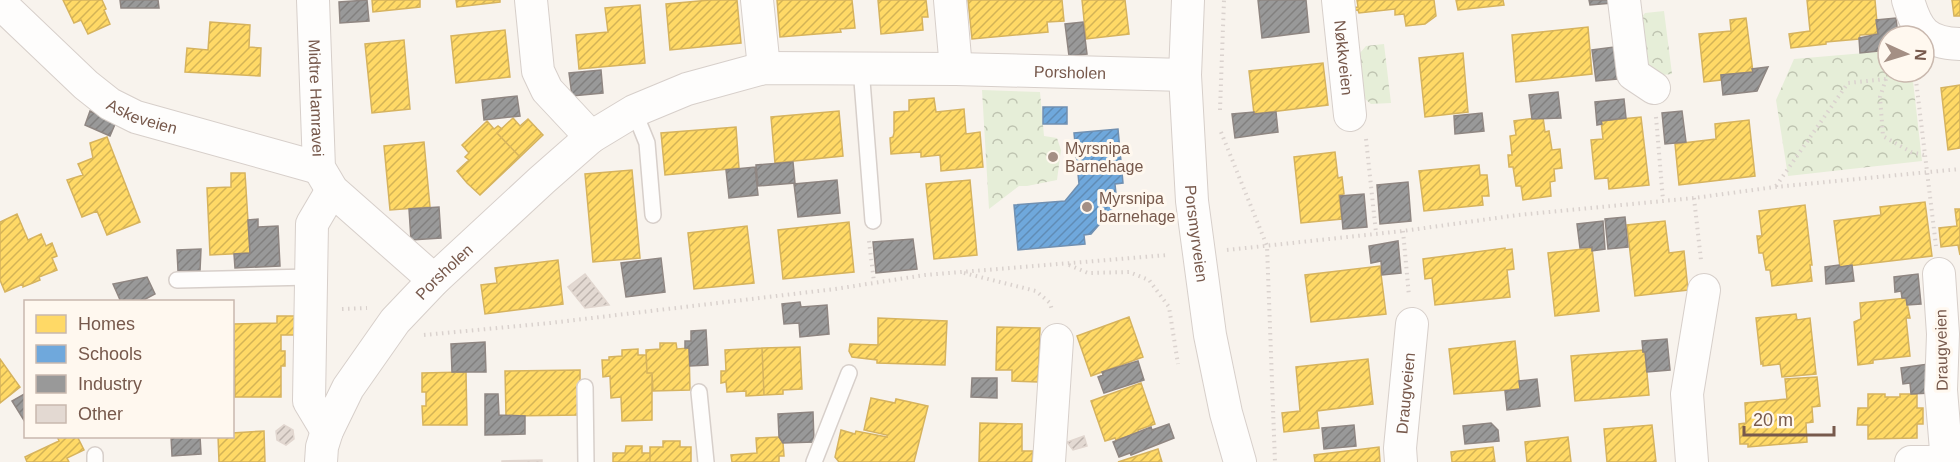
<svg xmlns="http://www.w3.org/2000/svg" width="1960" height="462" viewBox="0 0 1960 462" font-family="Arial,sans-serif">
<defs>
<pattern id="park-crowns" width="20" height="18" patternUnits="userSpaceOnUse" patternTransform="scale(1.5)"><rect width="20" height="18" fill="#e6eed8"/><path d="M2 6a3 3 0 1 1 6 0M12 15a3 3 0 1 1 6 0" fill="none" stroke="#bfc4b1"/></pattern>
<pattern id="homes-hatch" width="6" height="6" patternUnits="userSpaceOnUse" patternTransform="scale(1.5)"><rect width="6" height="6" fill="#ffd966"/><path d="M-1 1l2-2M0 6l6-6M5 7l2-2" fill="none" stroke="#d3b356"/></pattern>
<pattern id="schools-hatch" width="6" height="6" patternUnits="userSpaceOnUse" patternTransform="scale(1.5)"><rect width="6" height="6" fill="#6fa8dc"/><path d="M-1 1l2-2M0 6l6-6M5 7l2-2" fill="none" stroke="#608cb5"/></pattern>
<pattern id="industry-hatch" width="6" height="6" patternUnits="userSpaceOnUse" patternTransform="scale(1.5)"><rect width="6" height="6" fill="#999"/><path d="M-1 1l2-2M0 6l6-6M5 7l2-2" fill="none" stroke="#82807f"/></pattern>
<pattern id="building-hatch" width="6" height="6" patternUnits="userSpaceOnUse" patternTransform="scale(1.5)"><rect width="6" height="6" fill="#e3d9d2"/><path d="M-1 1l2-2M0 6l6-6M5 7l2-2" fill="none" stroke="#bdb3ad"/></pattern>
</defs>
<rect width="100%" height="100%" fill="#f8f3ed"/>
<!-- park -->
<path fill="url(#park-crowns)" d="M1664 11 1672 74 1652 76 1638 64 1634 27 1645 13Z
M1384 44 1391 103 1371 104 1358 93 1354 60 1366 46Z
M1888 51V72H1912L1922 161 1788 176 1776 100 1794 59Z
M982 90 1040 92 1044 136 1057 138 1061 150 1057 180 1027 186H1019L989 209Z"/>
<!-- homes -->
<path fill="url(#homes-hatch)" stroke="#d6b35e" stroke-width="1.5" d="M63 0H102L106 9 104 10 110 24 88 34 81 20 74 23Z
M372 0H420V7L373 12Z
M456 0H500V2L457 7Z
M710 0H737L741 43 670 50 666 4Z
M777 0H852L855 28 840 29 841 32 780 37Z
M878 0H926L928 17H922L923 30 881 34Z
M968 0H1062L1064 21 1047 22 1048 32 972 39Z
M1082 0H1125L1129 34 1086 39Z
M1357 0H1434L1436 16 1425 24 1406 26 1404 14 1395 15V9L1359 13 1358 10 1351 11 1350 8 1358 7Z
M1456 0H1503L1504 5 1458 10Z
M1807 0H1875L1878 34 1860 35 1859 39 1826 42V44L1791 48 1789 34 1810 31Z
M1952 0H1960V16H1954Z
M640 5 645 63 579 69 576 35 608 32 605 8Z
M1746 18 1753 72 1721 75V80L1704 82 1699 34 1731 31 1730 20Z
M210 22 250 25 249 47 261 48 260 76 185 72 187 48 208 50Z
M1588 27 1592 74 1516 82 1512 35Z
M505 30 510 77 456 83 451 36Z
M404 40 410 109 372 113 365 44Z
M1463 53 1468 112 1425 117 1419 58Z
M1323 63 1328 105 1254 114 1249 71Z
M1960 85V148L1948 150 1941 88Z
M934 98 936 112 964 109 966 134 980 132 983 167 941 171 940 155 921 157V152L891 154 890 138 893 137 894 133V112L909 111V100Z
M839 111 843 156 775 163 771 117Z
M1543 117 1545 132 1549 131 1552 150 1560 149 1562 168 1554 169 1555 181 1550 182 1551 196 1523 200 1521 186H1516L1513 167H1509L1508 155H1512L1510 136 1516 135 1514 121Z
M1641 117 1649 185 1609 189 1608 178 1595 179 1591 140 1603 139 1601 121Z
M513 118 520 126 528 119 543 135 520 157 497 133Z
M1749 120 1755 176 1679 185 1675 144 1716 139 1715 124Z
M487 121 494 129 498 126 502 129 497 133 520 157 480 195 467 183 457 171 469 160 465 157 469 153 462 145Z
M736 127 739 168 665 175 661 133Z
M107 137 140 222 107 235 97 211 82 217 67 180 83 175 78 164 93 158 90 143Z
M424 142 430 207 390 210 384 146Z
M1335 152 1338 178 1342 177 1344 194 1339 195 1342 219 1301 223 1294 157Z
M1479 165 1480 175H1487L1489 196H1482L1483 205 1424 211 1419 171Z
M632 170 640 258 593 262 585 174Z
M231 173H245L250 253 210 255 207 188 231 187Z
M970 180 977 255 934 259 926 184Z
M1925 202 1932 256 1840 267 1834 221 1881 215 1880 207Z
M1805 205 1812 265H1810L1812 281 1772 286 1770 270H1766L1763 253H1759L1757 236H1762L1759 211Z
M1955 209H1960V255L1958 245 1941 247 1939 228 1957 226Z
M17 214 28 240 41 234 46 246 52 243 57 256 52 258 57 270 39 277 40 280 23 287V284L5 292 0 280V222Z
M1665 221 1669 253 1684 251 1688 290 1635 296 1627 225Z
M849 222 854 272 783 279 778 230Z
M747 226 754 283 694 289 688 233Z
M1505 248V250L1512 249 1514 269 1507 270 1510 297 1435 305 1432 278 1425 279 1423 259Z
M1592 248 1599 311 1555 316 1548 253Z
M558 260 563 304 485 314 481 285 497 283 495 268Z
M1380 266 1386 314 1311 322 1305 275Z
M1906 298 1910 318H1906L1910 356 1873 360V363L1858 365 1854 322 1861 319 1860 303Z
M1796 314 1797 320 1810 318 1816 374 1782 377 1780 364 1763 366V363L1761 364 1756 318Z
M277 316H296V335H281V351H285V366H281V397H235L234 324 277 323Z
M1129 317 1143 357 1091 376 1077 336Z
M878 318 947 321 945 365 877 363V360L852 357 849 351 850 344 878 345Z
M997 327 1040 328 1038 382 1012 381V370H996Z
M1515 341 1520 389 1454 394 1449 349Z
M660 343H676L677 349 689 348 690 390 653 391 652 373H647L646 350 660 349Z
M800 347 802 389 783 390V394L764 395 762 348Z
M762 348 764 395 746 396V391L727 392 726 382 721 383V371H726L725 350Z
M638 349V355H646L647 373H652V420L622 421 621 397 611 398 610 376 603 377 602 360H609V357L622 356V350Z
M1643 350V352H1645L1649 395 1575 401 1571 356Z
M0 359 20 387 0 403Z
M1368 359 1373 404 1317 411 1319 428 1284 432 1282 413 1300 411 1296 367Z
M580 370V415L506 416 505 371Z
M466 372 467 425H423L422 406H426V392H422V373Z
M1817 377 1820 406 1812 407 1813 422 1806 423 1807 442 1748 447V444H1740L1739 424 1746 423 1745 403 1787 399 1785 379Z
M1141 383 1155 424 1138 430 1139 433 1116 440 1115 438 1105 441 1091 401Z
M1868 394H1885V397H1900V394H1917V408H1923V424H1917V438L1868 439V425H1857L1858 408H1868Z
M871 398 895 403 896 399 928 406 914 462H839L835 457 841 430 855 434 856 431 887 437V435L864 430Z
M980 423 1022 424V451H1033L1032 462H979Z
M1652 425 1656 462H1607L1604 429Z
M264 431 265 462H219L218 436H232V433Z
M57 436H77L84 450 67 458 69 462H27L25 457 59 441Z
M779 437 783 443 784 456H779V462H732L731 455 757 453 756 438Z
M1568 437 1571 462H1527L1525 442Z
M663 441H680V447H691V462H650V447H663Z
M626 446H642V453H650V462H613V453H625Z
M1379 447 1380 462H1315L1314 455Z
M1493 447 1495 462H1452L1451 452Z
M1158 449 1162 462H1118Z"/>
<!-- schools -->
<path fill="url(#schools-hatch)" stroke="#7190b1" stroke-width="1.5" d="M1043 107H1067V124H1043Z
M1118 129 1123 183 1115 184 1117 204 1091 234 1084 235 1085 244 1018 250 1014 205 1065 201 1079 184 1074 133Z"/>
<!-- industry -->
<path fill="url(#industry-hatch)" stroke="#8f8682" stroke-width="1.5" d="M120 0H158L159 8H121Z
M367 0 369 21 340 23 339 2Z
M1258 0H1306L1309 32 1262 38Z
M1589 0H1611L1612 3 1590 5Z
M1896 18 1898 36H1888V50L1860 53 1859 38 1878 34 1876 20Z
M1083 22 1087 54 1069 56 1065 24Z
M1614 47 1617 79 1596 81 1592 50Z
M1768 67 1757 91 1723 95 1721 75 1753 72 1752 69Z
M601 70 603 93 572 96 569 73Z
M1558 92 1561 118 1532 119 1529 95Z
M517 96 520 116 484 120 482 100Z
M1624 99 1626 118 1601 121 1602 124 1597 125 1595 102Z
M90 111 116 122 110 136 85 125Z
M1682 111 1686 142 1665 144 1662 113Z
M1254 112V114L1276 112 1278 132 1235 138 1232 114Z
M1482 113 1484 131 1455 134 1454 116Z
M793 162 795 183 758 186 756 165Z
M755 167 758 195 729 198 726 170Z
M837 180 840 213 798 217 794 184Z
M1408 182 1411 221 1380 224 1377 185Z
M1364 194 1367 227 1343 229 1340 196Z
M439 207 441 238 411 240 409 209Z
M1625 217 1628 247 1608 249 1605 219Z
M258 219V227L278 226 280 266 235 268 234 254 250 253 248 220Z
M1603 221 1605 249 1592 251V247L1580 248 1577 224Z
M913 239 917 269 876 273 873 242Z
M1398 241 1401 273 1382 275 1381 261 1371 263 1369 246Z
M201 249 200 271H178L177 250Z
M661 258 665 292 626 297 621 263Z
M1839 265 1840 267 1852 265 1854 281 1826 284 1825 267Z
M1918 274 1921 304 1907 305 1906 298H1902L1901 291 1895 292 1894 277Z
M147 277 155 294 140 302H121L113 284Z
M800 302 801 307 827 305 829 334 800 337 799 323 784 324 782 304Z
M706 330 708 365 690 366 689 348H685V341H691V331Z
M1667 339 1670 370 1647 372 1645 352H1643L1642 341Z
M485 342 486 372H452L451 344Z
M1138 361 1144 380 1104 393 1098 377 1103 375 1102 372Z
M1928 364 1931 393 1911 394 1910 383 1903 384 1901 368Z
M972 378H997V398L971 397Z
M1537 379 1540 406 1507 410 1505 391 1520 389 1519 381Z
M26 393V422H25L12 401Z
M485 394H498L499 415 525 416V434L485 435Z
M813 412 814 442 783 443 779 437 778 414Z
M1491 423 1498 430 1499 441 1465 444 1463 426Z
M1169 424 1174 438 1131 455 1130 453 1119 457 1113 442 1151 427 1152 430Z
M1354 425 1356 446 1324 449 1322 428Z
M171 436H200L201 454 172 456Z"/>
<!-- building -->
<path fill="url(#building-hatch)" stroke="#e1d6cf" stroke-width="1.5" d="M585 274 609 305 585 308 568 287Z
M284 425 293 430 294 439 286 445 277 440 276 431Z
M1084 436 1087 446 1073 450 1067 442Z
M542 460V462H502V461Z"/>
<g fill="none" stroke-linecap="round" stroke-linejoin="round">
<!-- lane casing -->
<g stroke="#d7cfca" stroke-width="18">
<path id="lane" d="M861 68 873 221
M634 111 647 143 653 215
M177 280 311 277
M585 387 586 462
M699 392 706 462
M95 455V462
M814 462 849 373"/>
</g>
<!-- street casing -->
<g stroke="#d7cfca" stroke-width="34">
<g id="street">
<path id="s1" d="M313 0 319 168 332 190 434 280"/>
<path d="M531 0 538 71 547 90 591 137"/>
<path d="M757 0 764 68"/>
<path d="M950 0 956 69"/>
<path id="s2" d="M1188 0 1185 75 1192 201 1210 335 1226 413 1240 462"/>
<path id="s3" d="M1338 0 1350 115"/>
<path d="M1624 0 1633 74 1654 88"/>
<path d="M1908 0C1917 31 1926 43 1960 44"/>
<path id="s4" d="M0 3 86 85 110 104 136 117 319 168"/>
<path d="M1939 274 1943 334 1941 390 1947 462"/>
<path d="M327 431 309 401 312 224 332 190"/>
<path id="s5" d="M321 462 322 447 327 431 348 388 395 321 434 280 542 180 591 137 634 111 687 89 764 68 956 69 1185 75"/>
<path d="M1049 462 1057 340"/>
<path id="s6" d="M1401 462 1400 448 1412 324"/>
<path d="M1692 462 1687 394 1704 290"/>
<path d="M1911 462H1960"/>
</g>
</g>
<!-- path -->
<path stroke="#dad2ce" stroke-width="4" stroke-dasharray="1.5 4.5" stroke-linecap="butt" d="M1915 72 1936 246
M1886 79 1880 97 1883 136 1911 152 1924 155
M1220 110 1224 0
M1656 117 1663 200
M1221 132 1267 246 1275 462
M1366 139 1376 233
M1776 186 1848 83 1886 79 1897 72
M1694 198 1701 260
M1403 231 1409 296
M869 241 874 282
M1227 250 1403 231 1518 215 1694 198 1775 187 1960 169
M1069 265 1088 273 1129 272 1149 280 1169 307 1178 364
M964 273 1036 291 1050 303 1052 310
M342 309 367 308
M424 335 550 323 835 289 925 275 1168 255"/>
<!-- lane -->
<use href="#lane" stroke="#fefdfc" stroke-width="15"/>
<!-- street -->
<use href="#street" stroke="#fefdfc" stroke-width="32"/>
</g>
<!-- markers -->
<g fill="#a48f84" stroke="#fff8ef" stroke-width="2">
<circle cx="1053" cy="157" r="6"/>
<circle cx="1087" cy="207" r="6"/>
</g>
<g text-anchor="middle" stroke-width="6" stroke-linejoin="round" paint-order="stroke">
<!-- street labels -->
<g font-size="16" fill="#77594c" stroke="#fff8ef">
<text dy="6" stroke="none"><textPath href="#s3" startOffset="58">Nøkkveien</textPath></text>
<text dy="6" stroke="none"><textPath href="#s5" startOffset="924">Porsholen</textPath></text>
<text dy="6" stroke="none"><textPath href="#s1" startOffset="98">Midtre Hamravei</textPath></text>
<text dy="6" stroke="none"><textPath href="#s4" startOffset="184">Askeveien</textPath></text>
<text dy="6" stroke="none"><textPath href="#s2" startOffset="234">Porsmyrveien</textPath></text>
<text dy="6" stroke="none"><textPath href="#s5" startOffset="231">Porsholen</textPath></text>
<text transform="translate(1941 350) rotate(-91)" y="6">Draugveien</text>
<text dy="6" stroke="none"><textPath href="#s6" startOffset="69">Draugveien</textPath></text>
</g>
<!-- poi labels -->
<g font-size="16" fill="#77594c" stroke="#fff8ef" text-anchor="start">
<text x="1065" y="154">Myrsnipa<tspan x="1065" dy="18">Barnehage</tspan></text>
<text x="1099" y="204">Myrsnipa<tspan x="1099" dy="18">barnehage</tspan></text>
</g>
</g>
<!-- legend -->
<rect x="24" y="300" width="210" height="138" fill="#fff8ef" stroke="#c9b8ae" stroke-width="1.5"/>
<rect x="36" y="315" width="30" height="18" fill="#ffd966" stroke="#c9b8ae" stroke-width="1.5"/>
<text x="78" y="330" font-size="18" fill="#77594c">Homes</text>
<rect x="36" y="345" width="30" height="18" fill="#6fa8dc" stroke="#c9b8ae" stroke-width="1.5"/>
<text x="78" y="360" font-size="18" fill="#77594c">Schools</text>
<rect x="36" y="375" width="30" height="18" fill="#999999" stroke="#c9b8ae" stroke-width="1.5"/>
<text x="78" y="390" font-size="18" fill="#77594c">Industry</text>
<rect x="36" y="405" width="30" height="18" fill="#e3d9d2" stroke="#c9b8ae" stroke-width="1.5"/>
<text x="78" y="420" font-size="18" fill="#77594c">Other</text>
<!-- north arrow -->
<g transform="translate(1906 54) rotate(94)"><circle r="28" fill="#fff8ef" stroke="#c9b8ae" stroke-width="1.5"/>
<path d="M0-4.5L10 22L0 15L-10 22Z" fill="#a48f84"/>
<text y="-9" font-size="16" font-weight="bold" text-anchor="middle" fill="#77594c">N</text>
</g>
<!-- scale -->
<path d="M1744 426v9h90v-9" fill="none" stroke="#77594c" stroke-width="3"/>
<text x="1753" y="426" font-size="18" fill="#77594c" stroke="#fff8ef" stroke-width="4.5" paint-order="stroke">20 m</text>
</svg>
